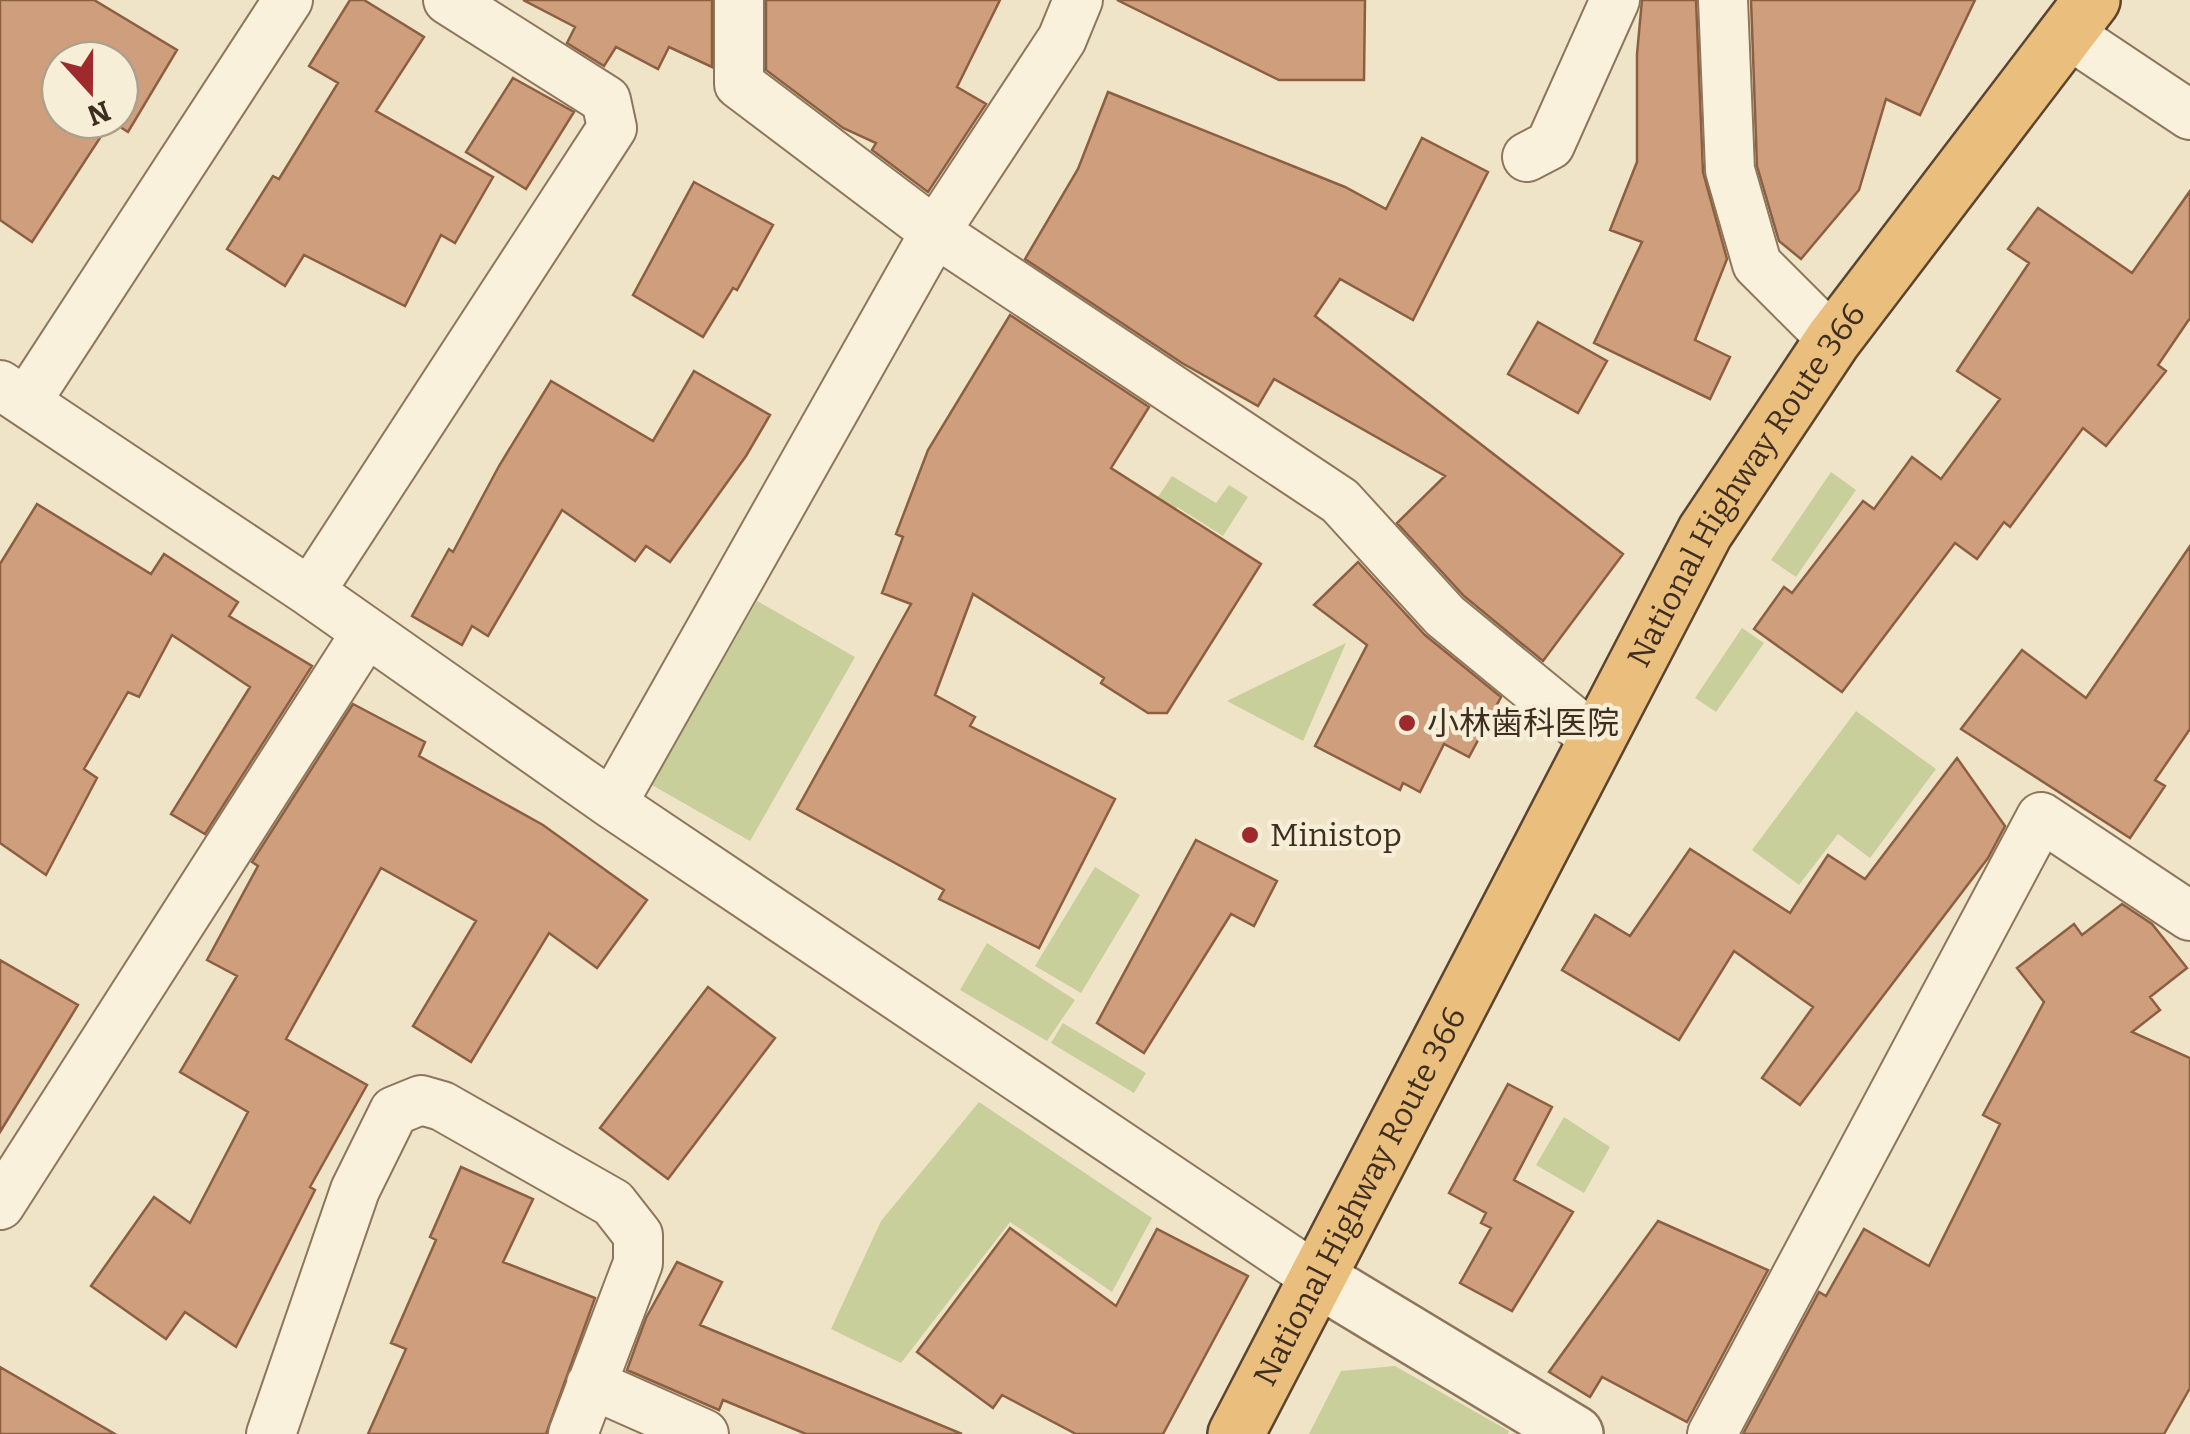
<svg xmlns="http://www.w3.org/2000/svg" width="2190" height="1434" viewBox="0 0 2190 1434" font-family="Bitter,'Noto Sans JP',serif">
<rect width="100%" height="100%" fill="#f0e4c8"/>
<!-- green -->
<path fill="#c9cf9b" d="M1831 472 1856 490 1796 577 1771 560Z
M1172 476 1216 503 1229 485 1248 497 1223 536 1177 507 1167 523 1149 510Z
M757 601 855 657 750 841 652 785Z
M1742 628 1764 643 1716 712 1695 698Z
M1346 643 1303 741 1227 701Z
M1856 711 1936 769 1870 858 1838 834 1799 885 1752 850Z
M1095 867 1140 895 1081 993 1035 966Z
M987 943 1075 1000 1047 1041 960 990Z
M1063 1023 1146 1073 1134 1093 1051 1043Z
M979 1102 1152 1218 1112 1292 1010 1222 901 1363 831 1329 881 1221Z
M1564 1117 1610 1147 1584 1193 1536 1165Z
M1395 1366 1509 1431 1508 1434H1309L1341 1371Z"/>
<!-- building -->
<path fill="#cf9f7d" stroke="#8d5f41" stroke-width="2.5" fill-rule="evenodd" d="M0 0H94L177 50 128 132 111 121 32 242 0 220ZM60 60H120V120H60Z
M350 0H364L424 37 376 111 493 177 455 243 441 235 405 306 304 255 285 286 227 249 273 176 279 179 338 83 309 66Z
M523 0H712V67L669 47 658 69 616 47 604 66 567 43 575 27Z
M766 0H1000L957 87 986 104 928 192 872 150 876 143 843 128 766 70Z
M1117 0H1365L1364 80H1279Z
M1642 0H1696L1703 172 1727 259 1695 340 1730 357 1710 399 1594 343 1642 242 1610 230 1637 162V54Z
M1751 0H1975L1920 115 1886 99 1859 190 1801 259 1779 241 1757 166Z
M513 78 574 112 526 189 466 152Z
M1108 92 1345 187 1386 209 1422 138 1488 172 1413 320 1340 279 1315 316 1623 554 1543 661 1464 596 1397 523 1445 476 1274 379 1258 406 1182 363 1025 259 1078 169Z
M694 182 773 225 737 290 733 288 703 337 633 295Z
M2190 191V318L2158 365 2166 371 2106 446 2083 428 2010 527 2004 522 1977 559 1955 543 1842 692 1754 629 1784 587 1792 593 1863 501 1874 509 1912 457 1941 479 2000 399 1957 371 2029 263 2008 249 2038 208 2132 273Z
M1010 315 1149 407 1111 468 1261 564 1167 713H1148L1101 683 1104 678 973 594 935 695 975 717 970 726 1115 799 1039 948 939 899 944 890 797 809 911 604 882 593 903 537 896 534 928 450Z
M1538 322 1607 361 1578 413 1508 374Z
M694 371 770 415 746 456 670 562 646 546 635 561 562 510 488 636 472 626 462 645 412 616 449 549 453 552 499 466 551 381 653 441Z
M37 504 151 574 164 554 238 602 229 616 312 666 205 834 171 814 250 687 172 635 139 697 128 692 84 769 97 778 46 875 0 843V564Z
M2190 546V729L2155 780 2165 786 2130 838 1961 729 2022 650 2086 698Z
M1358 562 1425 635 1501 697 1469 757 1444 744 1420 792 1403 783 1400 790 1315 746 1367 645 1314 605Z
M353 704 425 742 419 756 543 825 647 900 597 968 549 933 471 1062 413 1026 476 921 381 868 286 1039 367 1085 310 1187 315 1190 236 1347 185 1312 166 1339 91 1286 154 1197 190 1223 248 1112 180 1072 237 976 207 960 258 866 252 862Z
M1957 758 2005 826 1988 858 1800 1105 1762 1078 1813 1007 1734 951 1679 1040 1562 970 1595 915 1630 936 1690 849 1790 913 1828 855 1865 879Z
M1196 840 1277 881 1254 926 1231 914 1144 1053 1097 1023Z
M2122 904 2152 924 2187 968 2150 997 2160 1010 2132 1032 2190 1058V1388L2164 1434H1743L1819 1292 1826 1296 1864 1229 1929 1266 2000 1124 1983 1115 2044 1002 2017 968 2074 924 2082 935Z
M0 960 78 1005 0 1132Z
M708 987 775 1038 668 1179 600 1128Z
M1508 1084 1552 1107 1514 1180 1573 1212 1512 1311 1460 1283 1491 1228 1481 1223 1486 1213 1449 1193Z
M461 1167 533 1199 503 1262 595 1298 546 1434H368L406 1349 391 1343 436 1240 430 1237Z
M1658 1221 1768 1270 1687 1422 1602 1377 1590 1397 1549 1372Z
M1010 1228 1116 1306 1157 1229 1248 1276 1163 1434H1076L1002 1395 993 1408 917 1352Z
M677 1262 722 1282 700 1325 962 1434H806L723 1400 719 1410 627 1370 646 1318Z
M0 1367 115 1434H0Z"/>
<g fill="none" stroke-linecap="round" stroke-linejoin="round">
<!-- minor casing -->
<g stroke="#8d765c" stroke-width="52">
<path id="minor" d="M739 0V84L935 232 1340 501 1445 616 1595 739
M1723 0 1730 170 1757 264 1833 340
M2067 33 2190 115
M1527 157 1550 145 1615 0
M0 385 310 592 612 804 1317 1278
M26 402 288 0
M310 592 612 128 606 100 448 0
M612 804 935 232 1062 39 1078 0
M0 1205 366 633
M591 1384 704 1434
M271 1434 355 1190 394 1111 421 1100 442 1106 613 1203 638 1235V1263L573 1434
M1712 1434 2041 817 2190 916"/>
</g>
<!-- tertiary casing -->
<g stroke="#8d765c" stroke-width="60">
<path id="tertiary" d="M1317 1278 1575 1434"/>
</g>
<!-- trunk casing -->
<g stroke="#5b4430" stroke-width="60">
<g id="trunk">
<path id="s1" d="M1236 1434 1705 532 1833 340 2092 0"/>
</g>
</g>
<!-- minor -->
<use href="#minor" stroke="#faf1dc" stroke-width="48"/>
<!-- tertiary -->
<use href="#tertiary" stroke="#faf1dc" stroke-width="55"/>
<!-- trunk -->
<use href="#trunk" stroke="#eabe7c" stroke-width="55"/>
</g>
<!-- markers -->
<g fill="#9e2a2b" stroke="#f7eed8" stroke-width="4">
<circle cx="1407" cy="723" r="10"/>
<circle cx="1250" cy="835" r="10"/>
</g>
<g text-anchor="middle" stroke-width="9" stroke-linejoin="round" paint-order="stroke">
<!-- street labels -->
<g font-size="32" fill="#3d2e20" stroke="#f7eed8">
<text dy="11" stroke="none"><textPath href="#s1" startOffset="1078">National Highway Route 366</textPath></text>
<text dy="11" stroke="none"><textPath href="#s1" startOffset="268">National Highway Route 366</textPath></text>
</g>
<!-- poi labels -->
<g font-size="32" fill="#3d2e20" stroke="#f7eed8" text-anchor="start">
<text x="1427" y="734">小林歯科医院</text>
<text x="1270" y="846">Ministop</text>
</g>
</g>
<!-- north arrow -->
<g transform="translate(90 90) rotate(159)"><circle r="48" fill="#f7eed8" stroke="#ada18e" stroke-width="2.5"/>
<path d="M0-8L18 38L0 25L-18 38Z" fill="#9e2a2b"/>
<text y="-15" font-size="28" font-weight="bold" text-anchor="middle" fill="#3d2e20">N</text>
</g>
</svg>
